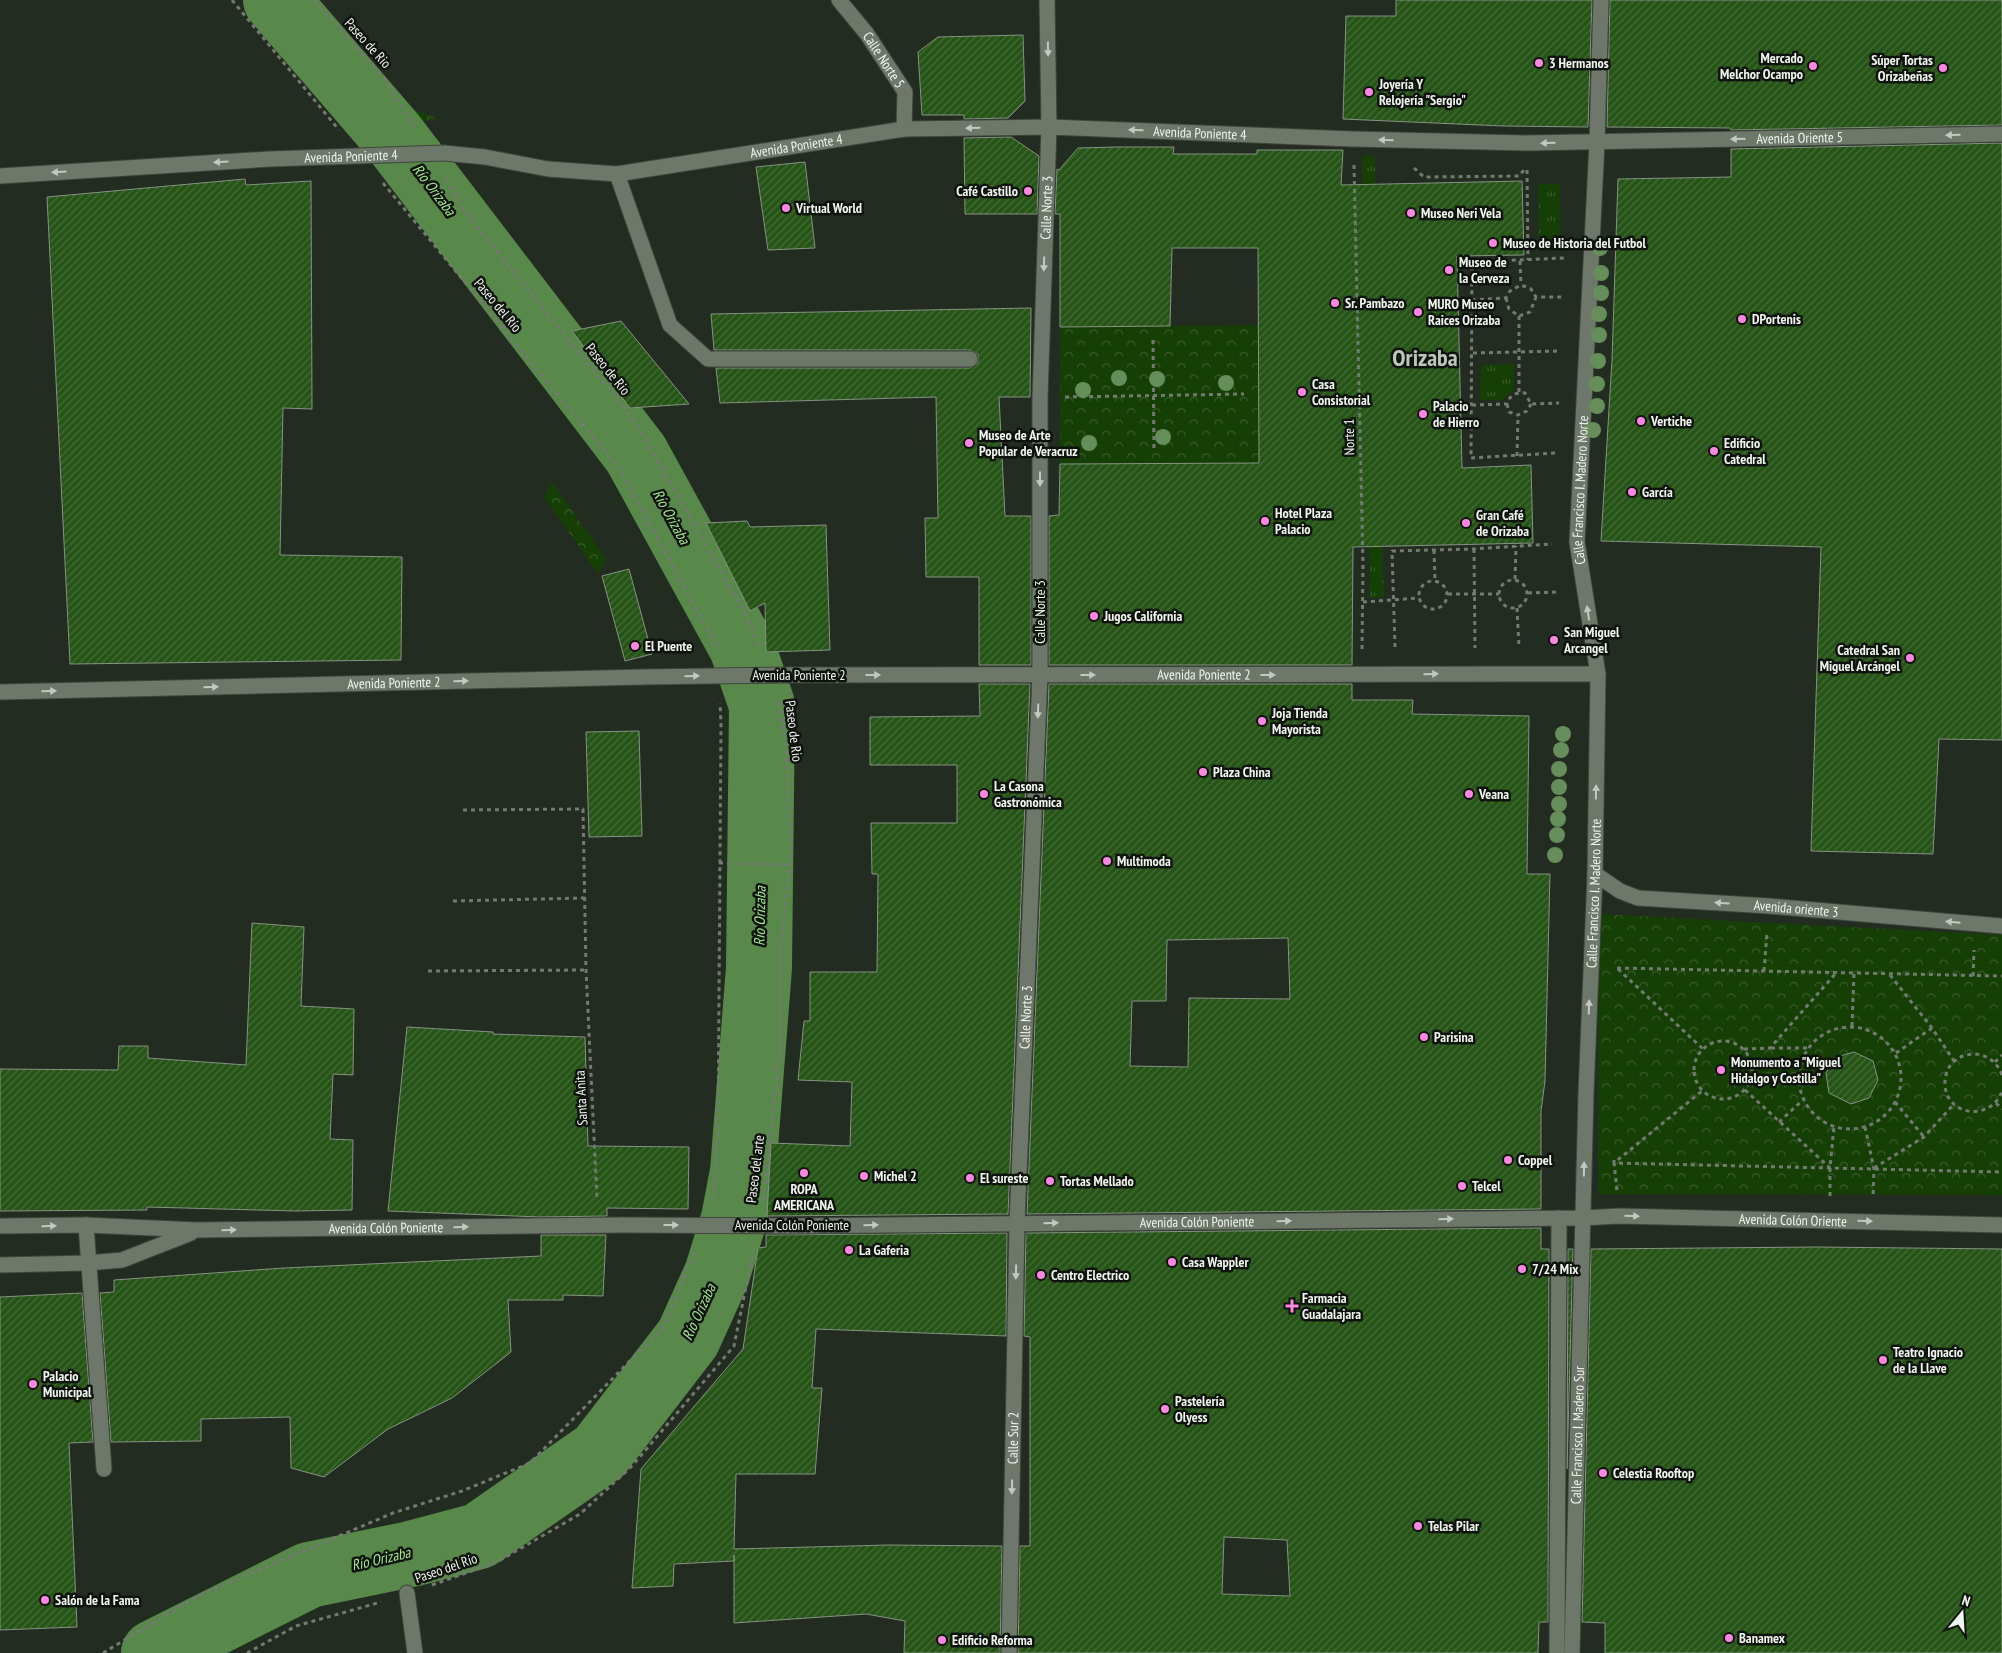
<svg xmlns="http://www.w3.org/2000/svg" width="2002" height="1653" viewBox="0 0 2002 1653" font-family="'PT Sans Narrow',sans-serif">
<defs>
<pattern id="grass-tufts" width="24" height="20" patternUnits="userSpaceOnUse" patternTransform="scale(1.25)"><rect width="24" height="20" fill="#163f06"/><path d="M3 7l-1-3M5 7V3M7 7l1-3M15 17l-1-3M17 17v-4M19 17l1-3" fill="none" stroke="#385b2b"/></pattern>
<pattern id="forest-crowns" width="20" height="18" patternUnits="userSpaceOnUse" patternTransform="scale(1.25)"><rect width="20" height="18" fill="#163f06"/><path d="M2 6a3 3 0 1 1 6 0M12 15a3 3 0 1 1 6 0" fill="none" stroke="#385b2b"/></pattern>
<pattern id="building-hatch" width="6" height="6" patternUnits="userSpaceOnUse" patternTransform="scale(1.25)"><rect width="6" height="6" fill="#255416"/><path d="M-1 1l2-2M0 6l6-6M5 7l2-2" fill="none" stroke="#456d38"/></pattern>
</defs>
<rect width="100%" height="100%" fill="#232c21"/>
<!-- grass -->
<path fill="url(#grass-tufts)" d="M1362 156H1375L1376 235 1363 236Z
M1538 184H1560L1561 246 1539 247Z
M1514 364V389L1502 400H1480L1481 365Z
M1368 493H1380L1384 597 1370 598Z"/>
<!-- forest -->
<path fill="url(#forest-crowns)" d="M412 109 434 117 435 120 364 124 363 122 386 111 388 117 413 115Z
M1259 325V463L1060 464V327Z
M552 482 606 559 598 574 544 497Z
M1599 914 2002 935V1195L1598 1194Z"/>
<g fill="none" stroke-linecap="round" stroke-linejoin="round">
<!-- river -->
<path stroke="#58884a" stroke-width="66" d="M154 1653 309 1575 411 1554 479 1536 600 1452 688 1338 717 1274 734 1219 743 1171 759 968 762 705 742 647 636 454 393 136 276 0"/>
</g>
<!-- building -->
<path fill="url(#building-hatch)" stroke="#879284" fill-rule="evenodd" d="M1396 0H1592L1588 127 1503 126 1343 119 1346 16H1396Z
M1610 0H2002V125L1731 130 1730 128 1607 127Z
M1023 35 1025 101 1008 118 964 119V115H922L918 52 938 37Z
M1011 137 1039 156 1037 214H965L964 138Z
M2002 143V740L1939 739 1933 854 1811 851 1821 547 1601 541 1612 360 1618 179 1731 177V149Z
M1117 147H1174L1173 154H1257V150H1343L1341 185 1522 181 1524 255 1457 256 1462 468 1531 465 1533 543 1353 547 1352 665H1049V516L1059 515 1060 464 1259 463 1258 248H1172L1170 326 1060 327V214H1055L1057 169 1059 170 1078 148Z
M805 162 815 248 768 250 756 167Z
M245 179 246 185 311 181 312 409 283 408 280 555 402 557 401 660 70 664 47 197Z
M1031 308 1030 397H999L1005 516H1031V665H979V577H926L925 518H938L936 397 720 403 716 368H970L978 363V354L970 350H714L711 314Z
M621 321 689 404 630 408 572 331Z
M747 521 750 527 826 525 830 650 766 652 765 603 750 611 706 523Z
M629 569 652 654 625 661 602 576Z
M979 684H1030L1008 1214 767 1216 771 1143 850 1146 852 1082 798 1080 804 1021H810V972H877L878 874H872L871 823H957V765H870V717L980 716Z
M1049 684H1352V700H1413L1412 714 1529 716 1527 874H1550L1545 1081 1541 1111V1209L1027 1214ZM1288 938 1290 999 1189 998 1188 1067 1130 1066 1132 1001H1166L1167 940Z
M639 731 642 836 589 837 586 732Z
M252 923 304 927 301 1006 354 1009 353 1075 333 1074 330 1139 353 1140 352 1210 295 1211 147 1207V1210L0 1211V1069L118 1070 119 1046H148V1058L246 1065Z
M407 1027 493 1032V1034L585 1037 588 1146 689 1147 688 1209 607 1208V1216L540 1217 388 1211Z
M1854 1052 1873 1061 1878 1080 1869 1098 1851 1104 1829 1093 1826 1073 1836 1057Z
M1541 1228V1249H1549L1548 1622H1539L1538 1653H1018L1020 1546H1030V1337L1024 1336 1026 1233ZM1224 1537 1287 1540 1290 1596 1222 1594Z
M1007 1233 1006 1336 816 1329 812 1388H822L815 1474H736L734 1549 888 1545 1002 1546 1000 1653H904L905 1621 866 1614 734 1623V1555V1561L674 1564 673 1586 632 1588 641 1469 743 1349 758 1248 766 1247V1235Z
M541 1235H606L603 1296 563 1295V1300H508L511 1352 452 1398 388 1429 324 1477 291 1468 290 1417 201 1419V1441L111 1442 100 1293 114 1292V1280L284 1268 541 1256Z
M1817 1247 2002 1249V1653H1605V1623L1582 1622 1591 1249Z
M1568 1249H1573L1567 1469Z
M82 1293 93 1442 69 1443 77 1627 0 1630V1297Z"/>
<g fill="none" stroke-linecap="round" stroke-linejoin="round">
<!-- minor casing -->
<g stroke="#3f463c" stroke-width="17">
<g id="minor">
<path id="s1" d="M839 0 867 34 905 92 904 129"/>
<path id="s2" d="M444 153 485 157 548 169 617 174 904 129 1049 127 1353 139 1527 143 2002 134"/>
<path d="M617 174 670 325 708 359H970"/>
<path d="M0 176 270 159"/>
<path id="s3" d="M789 675 1598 674"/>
<path id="s4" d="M0 692 643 677"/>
<path id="s5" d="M1595 874 1620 891 1638 898 1769 906 2002 926"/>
<path d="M86 1225 104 1469"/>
<path id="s6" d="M0 1226 86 1225 197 1230 622 1225"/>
<path id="s7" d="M787 1226 1583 1218 1619 1216 2002 1225"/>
<path d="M0 1265 87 1263 122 1260 191 1233"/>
<path d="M407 1593 415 1653"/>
<path id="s8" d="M1009 1653 1017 1223 1040 675V398L1049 127 1047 0"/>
<path d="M1557 1653 1559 1218"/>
<path id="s9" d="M1572 1653 1586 1093 1595 874 1598 674 1577 542 1597 143 1601 0"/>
</g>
</g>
<!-- path -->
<path stroke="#737b71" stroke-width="3" stroke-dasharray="4 4" stroke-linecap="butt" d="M232 0 339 130
M314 0 387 82 414 127
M1354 165 1363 564 1362 649
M1414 168 1424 177 1519 176 1524 170
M1527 170 1528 260
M446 179 465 212 634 420 746 615 760 648
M383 183 620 470 716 645 717 649
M1520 261 1521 285
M1506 298 1509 309 1519 316 1530 312 1536 297
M1472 300 1506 298 1510 291 1521 285 1531 289 1536 297H1562
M1153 340 1154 452
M1473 353 1560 351
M1519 392V316
M1065 397 1244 394
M1507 404 1509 412 1518 415 1527 411 1531 404
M1472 405 1507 404C1509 395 1517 392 1525 393L1531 404 1559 403
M1555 453 1471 458 1472 262 1564 258
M1517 456 1518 415
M1474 549 1475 648
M1434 550 1435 580
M1515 579 1516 546
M1499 594a14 14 0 1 1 28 0a14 14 0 1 1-28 0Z
M1419 595a14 14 0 1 1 28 0a14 14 0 1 1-28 0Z
M1528 593 1559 592
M1448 594H1499
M1363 602 1419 598
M1517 608 1519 647
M1395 647 1392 551 1474 549 1552 544
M463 810 583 809 586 970 597 1199
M719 863 790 865
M453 901 585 898
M1617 968 2002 976
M1618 969 1703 1049
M428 971 586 970
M1764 971 1767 932
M1890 975 1932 1028 1954 1061
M1973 976 1974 950
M1852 1026 1854 973
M1799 1078a51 51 0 1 1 102 0a51 51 0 1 1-102 0Z
M1694 1070a29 29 0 1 1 58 0a29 29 0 1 1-58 0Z
M1771 1048H1808
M1744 1049 1770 1048 1836 973
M1896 1053 1932 1028
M1995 1062 2002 1055
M2002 1075C1990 1042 1943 1050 1945 1085 1947 1117 1992 1121 2002 1091
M1745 1090 1829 1167
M1895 1102 1924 1137
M1996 1103 2002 1109
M1779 1122 1804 1099
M1865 1127 1874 1169 1873 1196
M1614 1160V1163L2002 1172
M1874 1168 1924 1137 1954 1104
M1617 1190 1614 1163 1702 1091
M1830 1196V1168L1834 1126
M713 1199 718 1131 721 724 720 703
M764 1200 781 1041 780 953 790 865 789 800 786 750 779 700
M432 1585 497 1562 580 1514 632 1466 734 1346 753 1252
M103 1653 198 1596 393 1513 462 1491 530 1463 664 1326 695 1251
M247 1653 296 1626 381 1602"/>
<!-- minor -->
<use href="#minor" stroke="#6d786b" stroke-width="15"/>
<!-- minor-bridge casing -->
<g stroke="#3f463c" stroke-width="17" stroke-linecap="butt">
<g id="minor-bridge">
<path id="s10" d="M270 159 444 153"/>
<path d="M643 677 789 675"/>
<path d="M622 1225 787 1226"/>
</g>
</g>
<!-- minor-bridge -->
<use href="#minor-bridge" stroke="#6d786b" stroke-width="15"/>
</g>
<!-- trees -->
<g fill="#668e5a">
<circle cx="1600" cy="248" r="8"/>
<circle cx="1601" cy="273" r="8"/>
<circle cx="1601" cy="293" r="8"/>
<circle cx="1599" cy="314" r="8"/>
<circle cx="1599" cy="335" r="8"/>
<circle cx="1598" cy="361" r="8"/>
<circle cx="1119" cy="378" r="8"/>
<circle cx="1157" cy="379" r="8"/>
<circle cx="1226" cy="383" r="8"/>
<circle cx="1597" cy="384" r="8"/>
<circle cx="1083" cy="390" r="8"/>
<circle cx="1597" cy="406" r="8"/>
<circle cx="1593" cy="430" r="8"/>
<circle cx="1163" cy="437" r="8"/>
<circle cx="1089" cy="443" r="8"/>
<circle cx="1563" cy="734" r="8"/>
<circle cx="1561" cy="750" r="8"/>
<circle cx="1559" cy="769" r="8"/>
<circle cx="1559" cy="787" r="8"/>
<circle cx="1559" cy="804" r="8"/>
<circle cx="1558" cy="819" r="8"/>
<circle cx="1557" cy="835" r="8"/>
<circle cx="1555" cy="855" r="8"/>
</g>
<!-- one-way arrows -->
<defs><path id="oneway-solid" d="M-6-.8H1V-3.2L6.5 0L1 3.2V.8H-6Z" transform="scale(1.25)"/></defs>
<g fill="#c2c9c0">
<use href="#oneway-solid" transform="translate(1048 49) rotate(89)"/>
<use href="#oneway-solid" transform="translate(973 128) rotate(179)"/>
<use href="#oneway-solid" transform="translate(1136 130) rotate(-178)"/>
<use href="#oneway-solid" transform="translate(1953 135) rotate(179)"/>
<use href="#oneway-solid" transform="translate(1738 139) rotate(179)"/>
<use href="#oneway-solid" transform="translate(1386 140) rotate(-179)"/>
<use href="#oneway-solid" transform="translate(1548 143) rotate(179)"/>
<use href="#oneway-solid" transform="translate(221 162) rotate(177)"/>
<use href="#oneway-solid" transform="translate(59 172) rotate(177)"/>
<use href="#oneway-solid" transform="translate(1044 264) rotate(92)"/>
<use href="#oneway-solid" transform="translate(1040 479) rotate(90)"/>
<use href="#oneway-solid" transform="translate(1588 613) rotate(-99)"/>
<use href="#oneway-solid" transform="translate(1431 674) rotate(-1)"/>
<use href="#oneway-solid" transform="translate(873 675)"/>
<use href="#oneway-solid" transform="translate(1088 675)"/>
<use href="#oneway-solid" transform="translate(1268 675)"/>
<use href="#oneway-solid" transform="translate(692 676) rotate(-1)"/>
<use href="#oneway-solid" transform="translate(461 681) rotate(-1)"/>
<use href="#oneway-solid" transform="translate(211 687) rotate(-1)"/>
<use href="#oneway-solid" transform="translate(49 691) rotate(-1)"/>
<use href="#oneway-solid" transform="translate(1038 711) rotate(92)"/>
<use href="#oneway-solid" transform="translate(1596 792) rotate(-89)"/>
<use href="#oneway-solid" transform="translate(1722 903) rotate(-177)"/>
<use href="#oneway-solid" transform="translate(1953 922) rotate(-175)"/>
<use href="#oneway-solid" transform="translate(1589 1007) rotate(-88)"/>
<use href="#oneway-solid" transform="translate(1584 1169) rotate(-89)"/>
<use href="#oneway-solid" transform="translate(1632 1216) rotate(1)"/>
<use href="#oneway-solid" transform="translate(1446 1219) rotate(-1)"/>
<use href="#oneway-solid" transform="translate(1284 1221) rotate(-1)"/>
<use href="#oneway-solid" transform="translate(1865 1221) rotate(1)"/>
<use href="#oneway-solid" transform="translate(1051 1223) rotate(-1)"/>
<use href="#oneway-solid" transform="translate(671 1225)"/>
<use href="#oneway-solid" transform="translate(871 1225) rotate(-1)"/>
<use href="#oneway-solid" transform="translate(49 1226) rotate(-1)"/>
<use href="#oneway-solid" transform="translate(461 1227) rotate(-1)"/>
<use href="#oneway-solid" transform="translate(229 1230) rotate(-1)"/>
<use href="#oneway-solid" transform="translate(1016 1272) rotate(91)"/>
<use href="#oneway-solid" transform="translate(1012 1487) rotate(91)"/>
</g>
<!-- markers -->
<g fill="#fd86e2" stroke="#0f130e" stroke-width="2">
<circle cx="1539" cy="63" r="5"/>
<circle cx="1813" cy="66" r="5"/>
<circle cx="1943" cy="68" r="5"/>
<circle cx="1369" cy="92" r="5"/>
<circle cx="1028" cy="191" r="5"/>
<circle cx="786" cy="208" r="5"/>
<circle cx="1411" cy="213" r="5"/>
<circle cx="1493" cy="243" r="5"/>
<circle cx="1449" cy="270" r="5"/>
<circle cx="1335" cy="303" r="5"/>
<circle cx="1418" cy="312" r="5"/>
<circle cx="1742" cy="319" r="5"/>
<circle cx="1302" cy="392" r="5"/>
<circle cx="1423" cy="414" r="5"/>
<circle cx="1641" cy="421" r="5"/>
<circle cx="969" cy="443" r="5"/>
<circle cx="1714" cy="451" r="5"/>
<circle cx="1632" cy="492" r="5"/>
<circle cx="1265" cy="521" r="5"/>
<circle cx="1466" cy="523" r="5"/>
<circle cx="1094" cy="616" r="5"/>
<circle cx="1554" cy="640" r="5"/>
<circle cx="635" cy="646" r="5"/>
<circle cx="1910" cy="658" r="5"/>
<circle cx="1262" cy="721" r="5"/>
<circle cx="1203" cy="772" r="5"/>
<circle cx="984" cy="794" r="5"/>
<circle cx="1469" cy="794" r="5"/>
<circle cx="1107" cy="861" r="5"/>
<circle cx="1424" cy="1037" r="5"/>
<circle cx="1721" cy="1070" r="5"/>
<circle cx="1508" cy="1160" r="5"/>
<circle cx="804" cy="1173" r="5"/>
<circle cx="864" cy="1176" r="5"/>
<circle cx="970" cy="1178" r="5"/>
<circle cx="1050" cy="1181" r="5"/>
<circle cx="1462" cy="1186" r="5"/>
<circle cx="849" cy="1250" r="5"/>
<circle cx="1172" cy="1262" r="5"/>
<circle cx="1522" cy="1269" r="5"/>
<circle cx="1041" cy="1275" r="5"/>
<path d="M1289.5 1298.5h5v5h5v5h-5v5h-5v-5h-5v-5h5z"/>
<circle cx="1883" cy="1360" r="5"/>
<circle cx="33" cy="1384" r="5"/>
<circle cx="1165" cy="1409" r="5"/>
<circle cx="1603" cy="1473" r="5"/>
<circle cx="1418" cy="1526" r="5"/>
<circle cx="45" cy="1600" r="5"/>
<circle cx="1729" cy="1638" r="5"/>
<circle cx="942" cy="1640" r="5"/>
</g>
<g text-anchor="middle" stroke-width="5" stroke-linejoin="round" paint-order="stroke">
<!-- street labels -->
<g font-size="14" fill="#eff5ed" stroke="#0f130e">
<text transform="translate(368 43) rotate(48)" y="5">Paseo de Rio</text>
<text dy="5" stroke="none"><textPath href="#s1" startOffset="75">Calle Norte 5</textPath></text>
<text dy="5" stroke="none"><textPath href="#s2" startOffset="761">Avenida Poniente 4</textPath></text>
<text dy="5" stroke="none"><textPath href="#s2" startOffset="1361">Avenida Oriente 5</textPath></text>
<text dy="5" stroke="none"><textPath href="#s2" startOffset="356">Avenida Poniente 4</textPath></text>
<text dy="5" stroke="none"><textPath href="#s10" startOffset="81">Avenida Poniente 4</textPath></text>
<text dy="5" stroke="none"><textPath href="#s8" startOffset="1446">Calle Norte 3</textPath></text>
<text transform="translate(498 305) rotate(50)" y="5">Paseo del Río</text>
<text transform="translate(608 369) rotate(51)" y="5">Paseo de Rio</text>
<text transform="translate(1349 437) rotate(-91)" y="5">Norte 1</text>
<text dy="5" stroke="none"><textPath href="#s9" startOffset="1165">Calle Francisco I. Madero Norte</textPath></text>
<text transform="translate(1040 612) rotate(-90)" y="5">Calle Norte 3</text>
<text x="799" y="680">Avenida Poniente 2</text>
<text dy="5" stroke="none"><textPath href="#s3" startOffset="415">Avenida Poniente 2</textPath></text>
<text dy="5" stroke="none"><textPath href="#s4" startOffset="394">Avenida Poniente 2</textPath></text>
<text transform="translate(794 731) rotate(83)" y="5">Paseo de Rio</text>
<text dy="5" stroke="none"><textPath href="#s9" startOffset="760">Calle Francisco I. Madero Norte</textPath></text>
<text dy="5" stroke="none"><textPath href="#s5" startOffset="208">Avenida oriente 3</textPath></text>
<text dy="5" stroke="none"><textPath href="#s8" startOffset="636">Calle Norte 3</textPath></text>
<text transform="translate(581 1098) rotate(-93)" y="5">Santa Anita</text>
<text transform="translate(755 1169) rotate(-83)" y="5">Paseo del arte</text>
<text dy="5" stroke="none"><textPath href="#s7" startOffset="1006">Avenida Colón Oriente</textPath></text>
<text dy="5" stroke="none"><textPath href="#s7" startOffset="410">Avenida Colón Poniente</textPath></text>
<text x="792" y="1230">Avenida Colón Poniente</text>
<text dy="5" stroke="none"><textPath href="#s6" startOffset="386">Avenida Colón Poniente</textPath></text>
<text dy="5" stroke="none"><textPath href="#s9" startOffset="218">Calle Francisco I. Madero Sur</textPath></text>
<text dy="5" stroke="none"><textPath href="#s8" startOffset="215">Calle Sur 2</textPath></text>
<text transform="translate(446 1568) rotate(-19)" y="5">Paseo del Río</text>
</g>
<!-- poi labels -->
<g font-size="14" font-weight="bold" fill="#eff5ed" stroke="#0f130e" text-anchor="start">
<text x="1803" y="63" text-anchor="end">Mercado<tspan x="1803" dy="16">Melchor Ocampo</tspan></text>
<text x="1933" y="65" text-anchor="end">Súper Tortas<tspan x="1933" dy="16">Orizabeñas</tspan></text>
<text x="1549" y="68">3 Hermanos</text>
<text x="1379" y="89">Joyería Y<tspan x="1379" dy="16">Relojería "Sergio"</tspan></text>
<text x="1018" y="196" text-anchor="end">Café Castillo</text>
<text x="796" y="213">Virtual World</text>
<text x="1421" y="218">Museo Neri Vela</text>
<text x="1503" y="248">Museo de Historia del Futbol</text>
<text x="1459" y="267">Museo de<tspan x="1459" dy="16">la Cerveza</tspan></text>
<text x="1345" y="308">Sr. Pambazo</text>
<text x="1428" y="309">MURO Museo<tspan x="1428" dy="16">Raices Orizaba</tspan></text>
<text x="1752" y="324">DPortenis</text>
<text x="1312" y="389">Casa<tspan x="1312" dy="16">Consistorial</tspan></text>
<text x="1433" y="411">Palacio<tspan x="1433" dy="16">de Hierro</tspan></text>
<text x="1651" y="426">Vertiche</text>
<text x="979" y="440">Museo de Arte<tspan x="979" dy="16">Popular de Veracruz</tspan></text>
<text x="1724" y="448">Edificio<tspan x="1724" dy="16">Catedral</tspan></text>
<text x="1642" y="497">García</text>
<text x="1275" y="518">Hotel Plaza<tspan x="1275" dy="16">Palacio</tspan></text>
<text x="1476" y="520">Gran Café<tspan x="1476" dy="16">de Orizaba</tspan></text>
<text x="1104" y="621">Jugos California</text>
<text x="1564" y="637">San Miguel<tspan x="1564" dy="16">Arcangel</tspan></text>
<text x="645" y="651">El Puente</text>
<text x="1900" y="655" text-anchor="end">Catedral San<tspan x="1900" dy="16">Miguel Arcángel</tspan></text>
<text x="1272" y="718">Joja Tienda<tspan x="1272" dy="16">Mayorista</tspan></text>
<text x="1213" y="777">Plaza China</text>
<text x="994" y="791">La Casona<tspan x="994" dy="16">Gastronómica</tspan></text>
<text x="1479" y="799">Veana</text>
<text x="1117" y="866">Multimoda</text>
<text x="1434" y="1042">Parisina</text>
<text x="1731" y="1067">Monumento a "Miguel<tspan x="1731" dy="16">Hidalgo y Costilla"</tspan></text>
<text x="1518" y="1165">Coppel</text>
<text x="874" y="1181">Michel 2</text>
<text x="980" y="1183">El sureste</text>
<text x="1060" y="1186">Tortas Mellado</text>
<text x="1472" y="1191">Telcel</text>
<text x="804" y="1194" text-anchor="middle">ROPA<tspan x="804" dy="16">AMERICANA</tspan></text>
<text x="859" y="1255">La Gaferia</text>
<text x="1182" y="1267">Casa Wappler</text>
<text x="1532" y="1274">7/24 Mix</text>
<text x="1051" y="1280">Centro Electrico</text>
<text x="1302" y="1303">Farmacia<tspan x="1302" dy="16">Guadalajara</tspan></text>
<text x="1893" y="1357">Teatro Ignacio<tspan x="1893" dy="16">de la Llave</tspan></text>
<text x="43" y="1381">Palacio<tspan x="43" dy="16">Municipal</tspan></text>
<text x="1175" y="1406">Pastelería<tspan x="1175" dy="16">Olyess</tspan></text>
<text x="1613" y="1478">Celestia Rooftop</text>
<text x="1428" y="1531">Telas Pilar</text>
<text x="55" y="1605">Salón de la Fama</text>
<text x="1739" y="1643">Banamex</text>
<text x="952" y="1645">Edificio Reforma</text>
</g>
<!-- water labels -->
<g font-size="15" font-style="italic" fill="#a2e68f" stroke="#0f130e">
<text transform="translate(434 190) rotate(53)" y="5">Río Orizaba</text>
<text transform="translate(671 517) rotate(61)" y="5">Río Orizaba</text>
<text transform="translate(760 916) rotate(-89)" y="5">Río Orizaba</text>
<text transform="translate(699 1312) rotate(-65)" y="5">Río Orizaba</text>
<text transform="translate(381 1559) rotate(-13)" y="5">Río Orizaba</text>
</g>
<!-- town labels -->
<g font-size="24" font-weight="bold" fill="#bbc7b8" stroke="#0f130e">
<text x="1425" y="366">Orizaba</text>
</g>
</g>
<!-- north arrow -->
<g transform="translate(1962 1613) rotate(18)" stroke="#0f130e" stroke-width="4" paint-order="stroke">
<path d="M0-4L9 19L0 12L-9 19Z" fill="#eff5ed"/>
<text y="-8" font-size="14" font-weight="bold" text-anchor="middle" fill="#eff5ed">N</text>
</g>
</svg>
